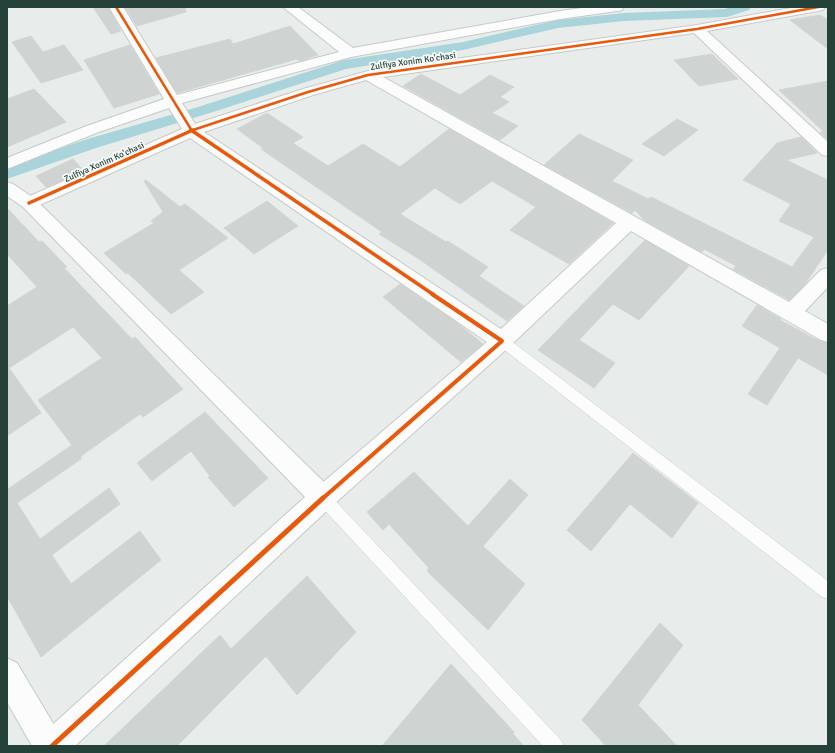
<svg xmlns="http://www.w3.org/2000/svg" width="835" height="753" viewBox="0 0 835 753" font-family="Signika,sans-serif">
<rect width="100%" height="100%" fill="#e8edeb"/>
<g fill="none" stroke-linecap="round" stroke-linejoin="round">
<!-- canal -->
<path fill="#a9d4db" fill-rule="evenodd" d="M731 7H751L749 10 727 17 624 21 558 28 463 50 346 69 210 113 96 148 7 179V167L84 140 198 107 344 60 463 42 558 20 624 13 725 9Z"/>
</g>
<!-- building -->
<path fill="#cfd4d2" stroke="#d1d6d4" d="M93 7H108L121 31 111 34Z
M125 7H185L186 12 137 26Z
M820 15 828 20V49L790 20Z
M290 26 318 55 299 61 297 59 177 93 156 58 230 39 233 44Z
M31 36 43 52 64 45 83 70 41 83 12 42Z
M130 45 159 94 114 108 84 60Z
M712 54 738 79 699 86 674 60Z
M421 74 460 95 490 75 514 87 500 97 509 102 492 113 518 126 500 140 403 86Z
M828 81V140L820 132H824L779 90Z
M34 89 66 122 7 147V99Z
M267 113 303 137 293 143 328 166 363 144 400 167 449 129 613 223 569 264 510 230 536 207 492 181 460 204 435 188 400 214 446 242 448 241 488 267 479 276 524 306 507 321 419 259 379 234 382 232 261 149 263 148 237 129Z
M677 119 698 130 664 156 642 144Z
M579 134 633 160 612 181 648 199 651 197 792 267 814 237 779 221 791 204 743 180 777 143 801 137 817 153 786 160 828 180V250L805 284 789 300 733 269 736 266 704 249 702 252 644 220 635 210 632 213 544 165Z
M73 159 84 171 46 187 36 176Z
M146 180 180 207 185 204 228 238 179 270 204 292 171 314 128 273 126 274 104 253 154 223 151 221 163 212 144 181Z
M267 201 298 226 254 254 224 228Z
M7 208 39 242 42 241 67 267 64 268 132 339 135 337 183 389 143 417 140 414 81 456V459L17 503 40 539 109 488 120 504 52 555 71 584 140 531 161 560 41 657 7 596V486L8 489 72 445 38 400 102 358 73 327 9 368 41 413 7 436V306L37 287 7 254Z
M645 240 689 266 639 320 613 304 579 340 615 363 594 388 538 350Z
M400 284 456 322 483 344 461 362 383 297Z
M757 305 781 319 780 320 815 339 828 343V375L798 358 767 405 748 394 780 348 742 326Z
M205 412 268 478 234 507 208 477 210 476 191 451 152 481 137 463Z
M633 453 698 503 672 538 630 504 591 551 567 530Z
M414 472 468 526 510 479 528 495 483 546 525 584 488 630 427 571 429 568 389 524 383 530 367 512Z
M307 576 356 632 297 695 266 656 177 746H104L220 635 231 649Z
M660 623 683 645 638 705 677 746H606L582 720Z
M451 664 514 732 513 734 524 746H382Z"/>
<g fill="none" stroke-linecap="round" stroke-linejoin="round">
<!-- service casing -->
<g stroke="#c5cac8" stroke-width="1">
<path id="service" d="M502 336 506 337 828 581V599L822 597 498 345 496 341 498 337Z
M323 491 328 493 561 740 564 746H543L318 503 316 498 318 493Z"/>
</g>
<!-- minor casing -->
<g stroke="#c5cac8" stroke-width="2">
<path id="minor" d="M109 7H123L177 95 339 52 283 7H298L353 48 560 11 589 7H624L622 10 617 11 560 19 351 57 182 103 195 124 303 89 368 71 697 25 796 7H825L823 10 818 11 707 31 828 142V156L822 155 694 33 383 77 789 302 821 270 828 268V287L805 311 828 324V342L821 340 631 231 509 347 332 506 323 510 314 506 311 498 314 490 487 342 190 138 35 207 29 209 23 207 20 203 23 199 182 129 169 108 96 133 7 169V158L84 127 164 99ZM366 80 616 223 501 329 204 132 313 95Z
M7 658 17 663 60 735 64 746H32L7 702Z"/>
</g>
<!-- tertiary casing -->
<g stroke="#c5cac8" stroke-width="2">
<path id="tertiary" d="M7 182 13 184 35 199 332 490 335 498 332 506 75 746H37L41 735 305 497 23 207 7 196Z"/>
</g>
<!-- service -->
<use href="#service" fill="#fcfcfc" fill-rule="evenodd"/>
<!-- minor -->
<use href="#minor" fill="#fcfcfc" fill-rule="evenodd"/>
<!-- tertiary -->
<use href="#tertiary" fill="#fcfcfc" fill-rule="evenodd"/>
<!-- cycleway-far3 casing -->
<g stroke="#f7fbf9" stroke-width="4">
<path id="cycleway-far3" d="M116 7 192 131
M190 131 308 92 368 75 697 29 818 7"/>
</g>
<!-- cycleway-far2 casing -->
<g stroke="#f7fbf9" stroke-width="5.5">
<path id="cycleway-far2" d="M191 130 434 295
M29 203 193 130"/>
</g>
<!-- cycleway-far1 casing -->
<g stroke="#f7fbf9" stroke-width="6">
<path id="cycleway-far1" d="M322 499 502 341 432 294"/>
</g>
<!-- cycleway casing -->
<g stroke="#f7fbf9" stroke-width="8">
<path id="cycleway" d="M52 746 323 498"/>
</g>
<!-- cycleway-far3 -->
<use href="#cycleway-far3" stroke="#e8590c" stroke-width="2.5"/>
<!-- cycleway-far2 -->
<use href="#cycleway-far2" stroke="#e8590c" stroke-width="3.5"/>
<!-- cycleway-far1 -->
<use href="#cycleway-far1" stroke="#e8590c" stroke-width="4"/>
<!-- cycleway -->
<use href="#cycleway" stroke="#e8590c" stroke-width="5"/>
</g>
<g text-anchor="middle" stroke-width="3.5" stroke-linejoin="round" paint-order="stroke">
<!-- far-street labels -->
<g font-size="9" fill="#24423a" stroke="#f7fbf9">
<text transform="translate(413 61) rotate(-8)" y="3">Zulfiya Xonim Ko'chasi</text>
<text transform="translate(104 162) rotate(-24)" y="3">Zulfiya Xonim Ko'chasi</text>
</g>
</g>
<!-- border -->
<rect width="835" height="753" fill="none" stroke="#24423a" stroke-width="16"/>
</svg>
